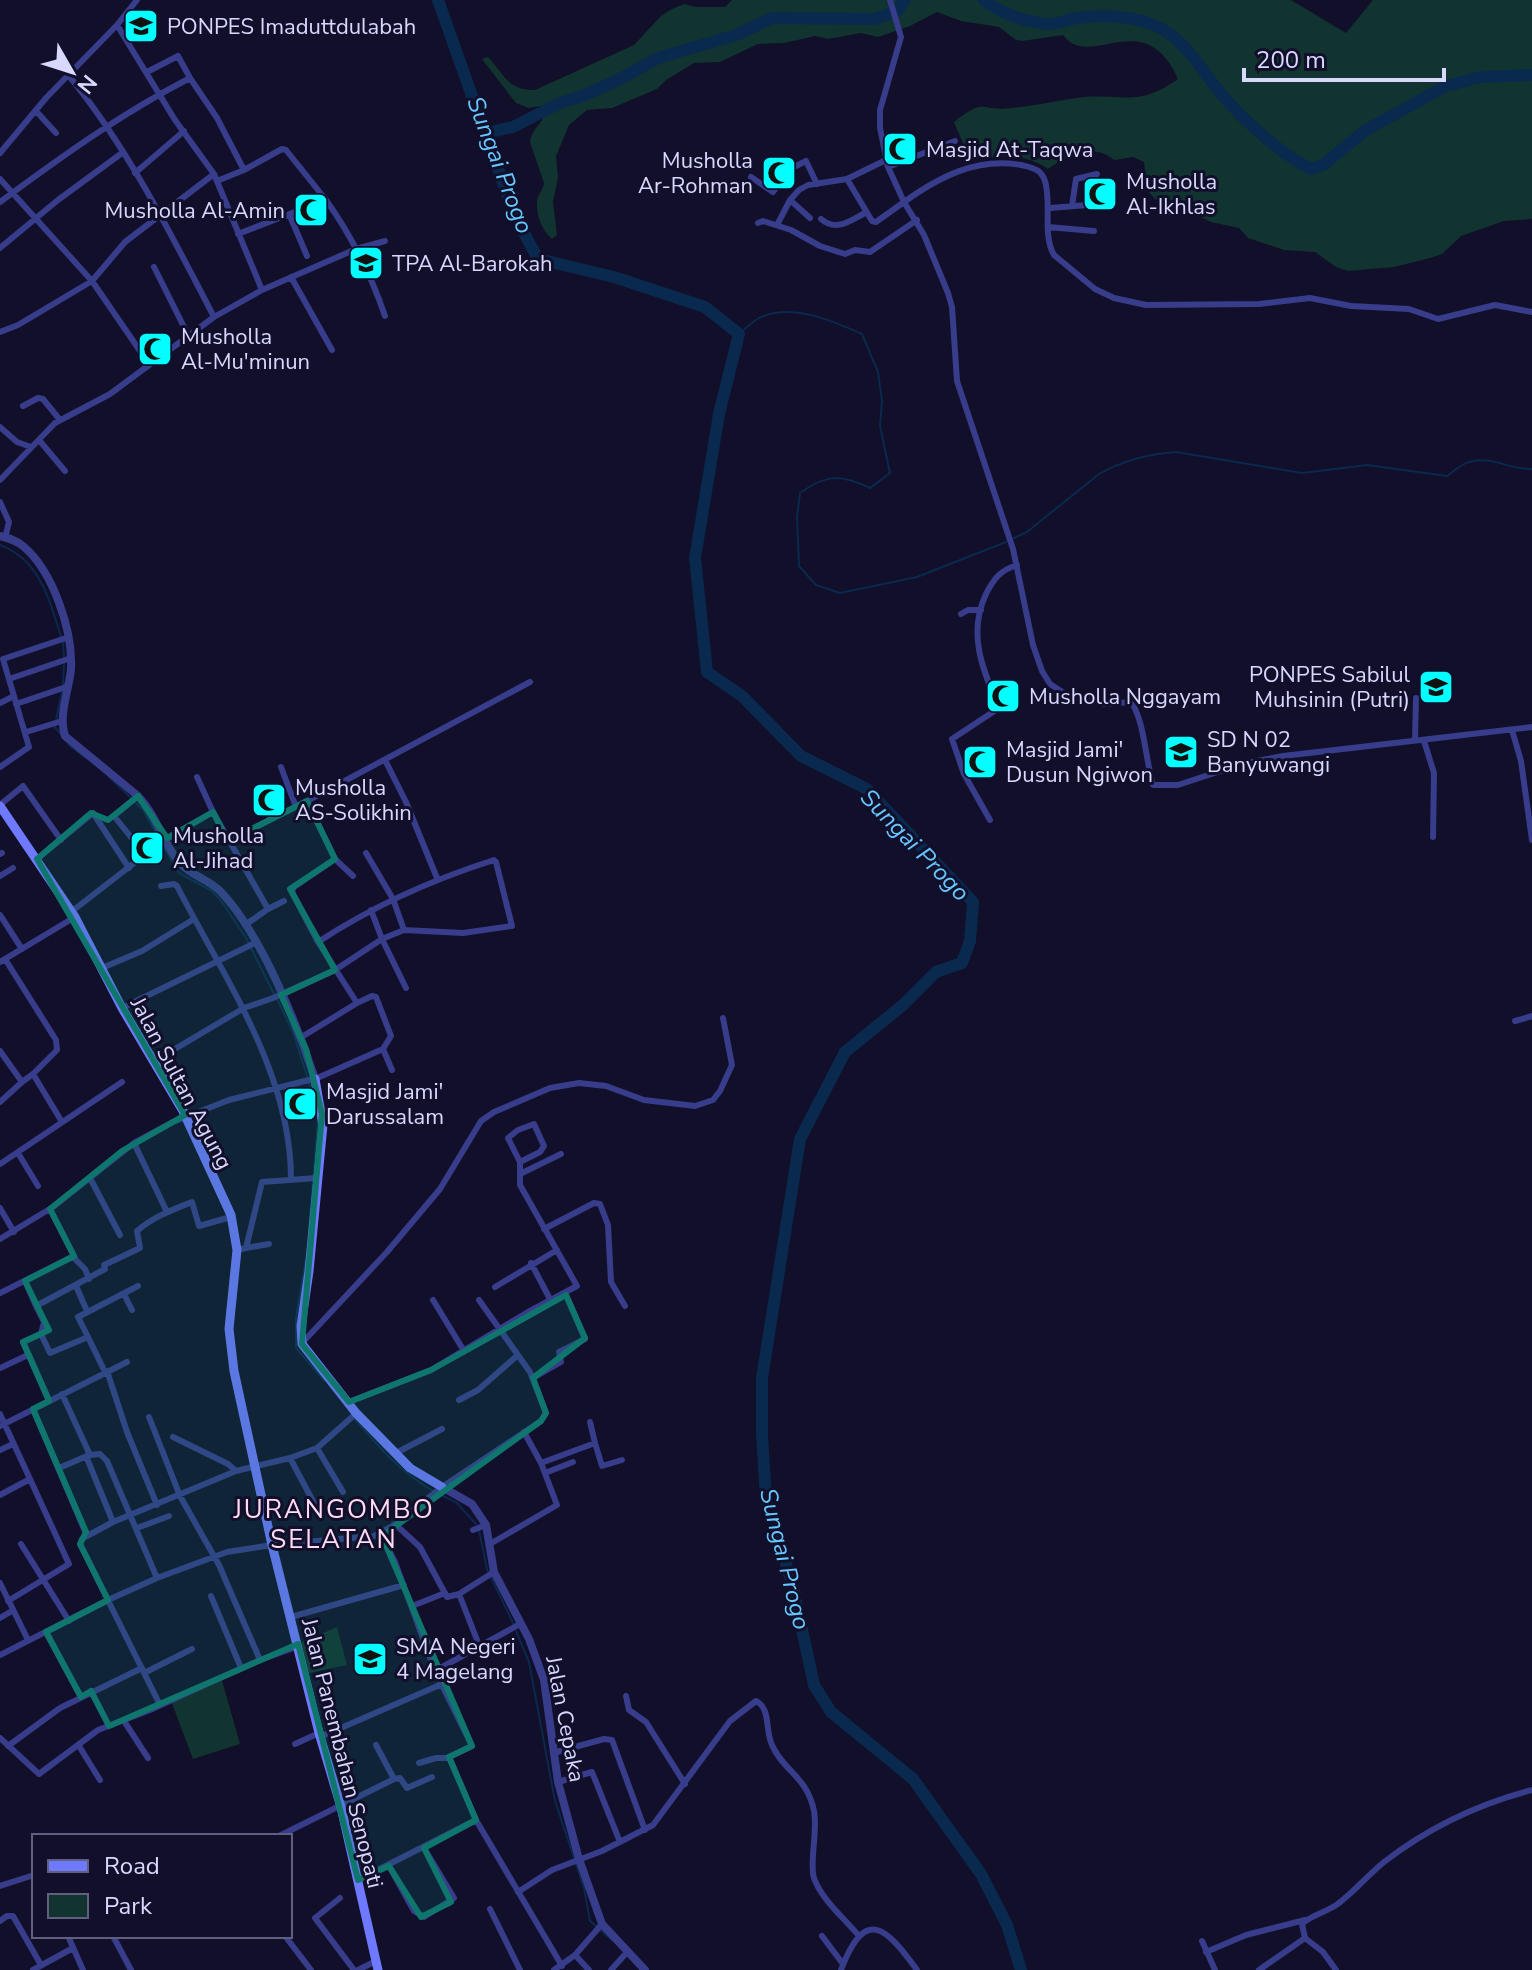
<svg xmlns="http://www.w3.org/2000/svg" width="1532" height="1970" viewBox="0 0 1532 1970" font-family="'Nunito Sans',sans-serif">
<rect width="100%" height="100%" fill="#110f2a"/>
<!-- green -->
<path fill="#113430" d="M732 0H1291L1346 33 1373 0H1532V219L1504 221 1461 236 1442 254 1430 258 1394 267 1348 271 1336 267 1315 252 1284 250 1248 238 1239 228 1211 222 1189 211 1165 205 1155 199 1147 190 1144 162 1133 157 1114 160C1095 142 1066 156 1048 169 1030 156 1004 153 982 160L965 148 954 122C987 96 979 112 1011 108 1035 106 1059 100 1084 97 1127 94 1138 107 1178 79 1144 3 1090 72 1063 35L1022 41 1016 40 999 27 961 21 937 12 910 26 878 37 861 33 828 39 815 36 784 43 758 44 720 62 694 63 666 80 657 89 612 108 587 110 569 125 556 156 558 177 553 202 557 235 552 239C542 231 536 215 537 202 537 195 543 191 544 183L530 142C532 126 546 124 546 105L529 108 516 103 482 59 488 57C504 74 508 91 535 90L634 45 661 16 672 9 684 4 696 7H725Z
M337 1627 347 1665 304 1674 298 1644Z
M221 1677 240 1744 193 1759 171 1701Z"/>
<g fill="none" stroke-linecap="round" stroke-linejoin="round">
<!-- stream -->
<path stroke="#0a294e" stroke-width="2" d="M739 334C745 329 752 322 759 318 790 302 833 321 862 334L878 372 882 401 880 426 890 473 870 488C840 474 827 474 800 493L797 517 799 566 816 585 840 593 917 577 1006 542
M1012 539 1027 532 1099 474C1122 461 1149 454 1176 452L1302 473 1367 465 1447 476C1453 472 1461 464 1469 462 1490 455 1511 470 1532 469
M0 545C40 560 50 600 61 637
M63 643 64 657
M63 685 64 663
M56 720 62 691
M54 726 71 747 86 758
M109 777 131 798
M135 802 143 810 160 840
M163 846 179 873 212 891 222 902 246 938 274 994
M277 999 293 1032 314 1098
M309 1229 318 1120
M306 1259 296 1318V1348L325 1381
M353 1417C378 1446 400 1472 433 1491
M439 1494 457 1503 476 1524
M479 1530 487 1569 514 1625
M516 1631 529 1662 555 1801 584 1888 590 1921 612 1940"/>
<!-- river -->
<path stroke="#0a294e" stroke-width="12" d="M438 0 514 214 538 259 614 277 705 307 739 334 719 414 695 558 707 672 742 696 801 756 867 789 973 902 970 941 962 963 936 972 903 1005 845 1052 800 1139 762 1378V1434L766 1499 792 1583 814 1685 831 1712 913 1779 981 1874 1007 1925 1021 1970
M984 0C1002 14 1023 21 1046 24 1055 25 1066 20 1076 18 1102 15 1129 15 1154 25 1182 36 1201 68 1218 90 1240 117 1280 154 1311 169L1323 165 1366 130 1446 86 1481 77 1532 75
M486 133 513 127 560 103 583 96 618 80 658 58 736 35 772 18 875 19 897 11 905 0"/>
<!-- minor -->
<path stroke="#373c8b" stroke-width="6" d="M117 25 137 0
M69 76C128 148 171 234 214 317
M190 78 217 118 244 170 282 149 286 150 326 200 238 234
M36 111 56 133
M0 153 46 98 117 25 175 120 214 174 262 290 214 317 110 394 55 423 0 480
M888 167 955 141
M135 173 184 131
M751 177 773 192 790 169 806 161 817 184
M0 179 92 281 149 364
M847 179 872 221 876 222 904 202 888 167 880 128V110L901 37 890 0
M217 181 244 170
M326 200C351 235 371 275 385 316
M790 200 810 218
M0 202C61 157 122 113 190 78L178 56 147 72
M1072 206 1076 179 1097 174
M1050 208 1100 204
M290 216 307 256
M821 219C836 232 850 221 865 213
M758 223 763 221 791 230 820 246 845 254 855 250 870 252 917 220
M777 225 790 200 799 190 808 185 847 179 886 160
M1048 227 1094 231
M0 248 58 200 122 153
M154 267 188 335
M291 277 332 350
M262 290 356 249 385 241
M1532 312 1495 305 1438 319 1409 309 1351 306 1310 298 1259 304 1146 305 1114 298 1095 289 1054 255C1042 234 1052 205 1045 181 1041 169 1033 168 1021 165 977 157 939 177 904 202L924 235 948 293 952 307 957 381 1013 549 1033 645 1042 671 1050 684 1067 695 1105 704 1131 702C1144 719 1146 762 1153 785H1178L1242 764 1283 756 1532 727
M0 332 18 325 92 281 125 242 214 174
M23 406 38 398 43 399 60 420
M0 427 17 442 31 447
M39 440 65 471
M0 502 9 522 5 538
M961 614 968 610H981
M9 679 71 658
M0 703 14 696
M16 704 69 686
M1512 730 1521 761 1532 840
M26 732 62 721
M1415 740 1416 698
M1424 741 1434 773 1433 837
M385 760 406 802 437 878
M0 767 29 747 3 659 69 637
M281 767 296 807
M197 777 213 812
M138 796 114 816 146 856
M307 801 335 859 353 876
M0 805 23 786 61 840
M990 820 964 774 952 739 999 708C983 670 967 634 986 594 994 578 1001 570 1017 565
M228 841 307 801 530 682
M0 854 2 853
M37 859 93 813 129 868
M0 876 13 868
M161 886 174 884 177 886C224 978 291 1072 291 1179
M268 909 284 901
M371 910 382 939 404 930
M71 912 160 843 213 812 268 909 245 925
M0 915 22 949
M318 942C373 906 431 880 494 860L496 862 512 926 463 933 404 930 393 899 366 853
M5 959 56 1040 57 1050 33 1074
M0 962 75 917
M102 968 142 951 194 919
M122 1008 255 943
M1515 1021 1532 1016
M300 1038 357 1003 318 942 292 892 294 887 335 859
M383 1049 392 1070
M0 1051 22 1082 33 1074 62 1122
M153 1062 244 1008 273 998 335 970 382 939 406 988
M315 1079 383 1049 391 1036 376 997 372 996 357 1003
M0 1102 22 1082
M134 1143 166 1210
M18 1153 38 1186
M520 1162 540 1152 544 1146 534 1124 518 1130 508 1138 520 1162V1174
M0 1164 122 1082
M90 1178 120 1235
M0 1208 14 1232
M50 1209 76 1260 85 1269 89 1279
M544 1229 594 1203 600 1204 608 1225 611 1282 625 1306
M0 1239 53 1207 134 1143 173 1122 229 1100 313 1079
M246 1248 269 1244
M237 1250 246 1248 262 1182 317 1178
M531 1263 551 1301
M25 1281 36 1306
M76 1286 87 1311
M138 1286 78 1317 88 1337 50 1353 41 1334 44 1322 36 1306 105 1269 104 1265 140 1248 137 1231C153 1217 172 1210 192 1202L199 1226 231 1217
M495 1287 557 1250
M0 1293 74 1256
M124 1294 132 1310
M433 1300 464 1351
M41 1334 23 1342 49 1400
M88 1337 103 1368
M303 1342 387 1252 440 1189 481 1121 494 1112 550 1088 579 1083 606 1086 644 1100 695 1106 713 1100 720 1091 732 1065 723 1018
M0 1368 28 1355
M107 1371 127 1432 157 1505
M533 1378 561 1362 559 1352 585 1339 566 1295
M62 1394 90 1455 100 1454 107 1461 157 1578
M459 1400 478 1390 518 1355
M349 1402 431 1370 528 1312 577 1286 520 1185V1174L561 1154
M33 1409 87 1536 82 1539 80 1544 160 1705
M0 1414 30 1479 0 1495
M149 1417 180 1496 219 1565 260 1660
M590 1422 595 1443
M0 1426 127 1362
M173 1437 228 1464 236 1471
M317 1448 343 1492
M0 1450 13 1444
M396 1453 442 1429
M86 1456 113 1522 236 1471 290 1458 317 1448 352 1417
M290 1458 315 1505
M541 1463 595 1443 602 1466 622 1460
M59 1468 87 1456
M545 1473 573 1462
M395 1524 420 1547 447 1597 459 1594 494 1572
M137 1528 169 1516
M473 1530 486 1525
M380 1533 395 1562 435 1671 472 1746 449 1757 476 1820 562 1966
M87 1536 113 1522
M21 1544 69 1621
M490 1544 557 1505 541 1463 524 1432
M0 1583 28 1640
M459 1594 479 1645
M211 1596 241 1668
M8 1601 69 1564 30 1479
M412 1606 445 1593
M291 1617 404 1585
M0 1618 12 1611
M46 1632 81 1697
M0 1655 108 1600 157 1578 227 1552 272 1545 374 1536 391 1527 442 1487 541 1421 546 1413 530 1372 479 1300
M435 1671 520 1624
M144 1673 192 1649
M91 1691 109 1726
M626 1696 629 1710 646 1722 685 1784
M124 1721 148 1758
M320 1737 442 1684
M0 1738 39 1774 98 1730 150 1710 260 1660 299 1646
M295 1744 319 1733
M376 1745 394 1779
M8 1746 60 1708 142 1668
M79 1746 100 1780
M553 1753 604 1739 612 1740 645 1830
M419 1763 436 1758H449
M558 1782 592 1772 620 1842
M279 1836 394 1779 400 1778 407 1788 432 1777
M389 1866 414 1911 424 1917 454 1898 424 1848
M358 1880 476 1820
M0 1886 34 1875
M518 1892 552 1870 602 1851 653 1825 730 1721 756 1701C771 1708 765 1731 772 1745 783 1771 807 1776 814 1811 818 1831 809 1864 814 1878 821 1899 845 1919 859 1936
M340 1898 315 1918 354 1970
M490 1909 520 1970
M0 1921 7 1916H13L41 1965
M68 1936 83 1970
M113 1936 131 1970
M285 1936 311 1970
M822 1936 843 1964
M1305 1938 1323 1952 1336 1970
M1202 1941 1215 1970
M1206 1952 1246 1935 1305 1920
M575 1955 589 1970
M33 1970 73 1948
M358 1970 376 1961
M554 1970 575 1955 602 1924
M611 1970 628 1951
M841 1970C865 1906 886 1927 917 1970
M1259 1970 1305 1938 1302 1924C1310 1915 1328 1912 1339 1903 1355 1891 1368 1875 1384 1862 1428 1828 1478 1804 1532 1790"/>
<!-- tertiary -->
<path stroke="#373c8b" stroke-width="8" d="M0 536C8 538 16 540 23 546 53 571 73 631 71 669 69 690 58 716 65 736L138 796C158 817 164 847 181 864 192 876 210 880 221 892 261 934 297 1024 315 1079H313
M442 1487 472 1504 486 1525 494 1572 529 1639 544 1680 558 1782 579 1859 602 1924 645 1970"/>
<!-- secondary -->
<path stroke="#6f79ff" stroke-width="9" d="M0 806 75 917 122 1008 183 1111 231 1215 237 1250 229 1329 234 1371 272 1545 319 1733 341 1807 378 1970
M315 1079 323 1125 309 1271 301 1326 302 1344 356 1413 410 1468 442 1487"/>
</g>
<!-- marked area -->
<path fill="#0f766e" fill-opacity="0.2" stroke="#0f766e" stroke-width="6" stroke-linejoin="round" d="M138 796 167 838 213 812 228 841 307 801 335 859 290 889 335 970 281 995 306 1049 322 1114 302 1344 349 1402 431 1370 566 1295 585 1338 533 1378 546 1413 541 1421 382 1536 472 1746 449 1757 476 1820 424 1848 451 1902 421 1917 389 1866 358 1880 298 1644 109 1726 91 1691 81 1697 46 1632 108 1600 80 1544 86 1532 33 1409 49 1401 23 1342 49 1330 25 1281 74 1256 50 1209 122 1151 185 1115 37 859 91 813 108 820Z"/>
<!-- icons -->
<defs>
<g id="school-square" transform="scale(1.8)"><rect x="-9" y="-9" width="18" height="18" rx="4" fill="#04feff" stroke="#110f2a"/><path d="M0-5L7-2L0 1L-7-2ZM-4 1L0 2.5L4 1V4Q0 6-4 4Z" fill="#111"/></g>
<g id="mosque-square" transform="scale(1.8)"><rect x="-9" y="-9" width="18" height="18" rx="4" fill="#04feff" stroke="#110f2a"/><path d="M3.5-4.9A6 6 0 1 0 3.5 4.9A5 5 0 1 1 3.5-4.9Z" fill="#111"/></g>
</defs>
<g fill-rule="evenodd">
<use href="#school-square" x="141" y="26"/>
<use href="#mosque-square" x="900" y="149"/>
<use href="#mosque-square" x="779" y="173"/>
<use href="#mosque-square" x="1100" y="194"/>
<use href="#mosque-square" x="311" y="210"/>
<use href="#school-square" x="366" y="263"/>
<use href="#mosque-square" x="155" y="349"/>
<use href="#school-square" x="1436" y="687"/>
<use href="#mosque-square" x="1003" y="696"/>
<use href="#school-square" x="1181" y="752"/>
<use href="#mosque-square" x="980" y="762"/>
<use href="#mosque-square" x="269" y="800"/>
<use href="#mosque-square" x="147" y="848"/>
<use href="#mosque-square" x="300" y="1104"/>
<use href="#school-square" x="370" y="1659"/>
</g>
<g text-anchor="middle" stroke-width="6" stroke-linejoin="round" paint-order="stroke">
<!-- poi labels -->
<g font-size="22" fill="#d8d8ff" stroke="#110f2a" text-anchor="start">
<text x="167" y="34">PONPES Imaduttdulabah</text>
<text x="926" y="157">Masjid At-Taqwa</text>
<text x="753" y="168" text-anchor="end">Musholla<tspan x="753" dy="25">Ar-Rohman</tspan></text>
<text x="1126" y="189">Musholla<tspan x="1126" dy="25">Al-Ikhlas</tspan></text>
<text x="285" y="218" text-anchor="end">Musholla Al-Amin</text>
<text x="392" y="271">TPA Al-Barokah</text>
<text x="181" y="344">Musholla<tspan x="181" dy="25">Al-Mu'minun</tspan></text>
<text x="1410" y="682" text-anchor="end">PONPES Sabilul<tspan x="1410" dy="25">Muhsinin (Putri)</tspan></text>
<text x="1029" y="704">Musholla Nggayam</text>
<text x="1207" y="747">SD N 02<tspan x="1207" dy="25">Banyuwangi</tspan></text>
<text x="1006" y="757">Masjid Jami'<tspan x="1006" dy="25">Dusun Ngiwon</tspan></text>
<text x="295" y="795">Musholla<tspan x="295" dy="25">AS-Solikhin</tspan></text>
<text x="173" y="843">Musholla<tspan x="173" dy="25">Al-Jihad</tspan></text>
<text x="326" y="1099">Masjid Jami'<tspan x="326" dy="25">Darussalam</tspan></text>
<text x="396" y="1654">SMA Negeri<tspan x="396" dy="25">4 Magelang</tspan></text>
</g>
<!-- street labels -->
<g font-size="22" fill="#d8d8ff" stroke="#110f2a">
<text transform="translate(182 1083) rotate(62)" y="8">Jalan Sultan Agung</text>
<text transform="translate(566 1719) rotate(79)" y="8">Jalan Cepaka</text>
<text transform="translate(343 1753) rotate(76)" y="8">Jalan Panembahan Senopati</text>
</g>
<!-- water labels -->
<g font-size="24" font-style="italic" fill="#66c7ff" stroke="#110f2a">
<text transform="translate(500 165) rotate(69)" y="8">Sungai Progo</text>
<text transform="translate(915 845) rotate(46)" y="8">Sungai Progo</text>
<text transform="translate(785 1559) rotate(76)" y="8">Sungai Progo</text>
</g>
<!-- quarter labels -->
<g font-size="26" letter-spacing="2" fill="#ffdaf5" stroke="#110f2a">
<text x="334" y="1518">JURANGOMBO<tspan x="334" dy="30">SELATAN</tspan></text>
</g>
</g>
<!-- legend -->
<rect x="32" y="1834" width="260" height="104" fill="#110f2a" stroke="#615f7f" stroke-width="2"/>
<rect x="48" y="1860" width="40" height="12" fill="#6f79ff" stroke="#615f7f" stroke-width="2"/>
<text x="104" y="1874" font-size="24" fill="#d8d8ff">Road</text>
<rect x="48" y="1894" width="40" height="24" fill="#113430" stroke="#615f7f" stroke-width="2"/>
<text x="104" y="1914" font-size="24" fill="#d8d8ff">Park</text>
<!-- north arrow -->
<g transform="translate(72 72) rotate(129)" stroke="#110f2a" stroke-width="6" paint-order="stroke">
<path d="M0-6L14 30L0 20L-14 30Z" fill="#d8d8ff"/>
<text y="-12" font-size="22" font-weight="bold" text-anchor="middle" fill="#d8d8ff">N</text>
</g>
<!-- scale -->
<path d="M1244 68v12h200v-12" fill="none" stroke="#d8d8ff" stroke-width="4"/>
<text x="1256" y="68" font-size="24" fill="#d8d8ff" stroke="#110f2a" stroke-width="6" paint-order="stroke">200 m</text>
</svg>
